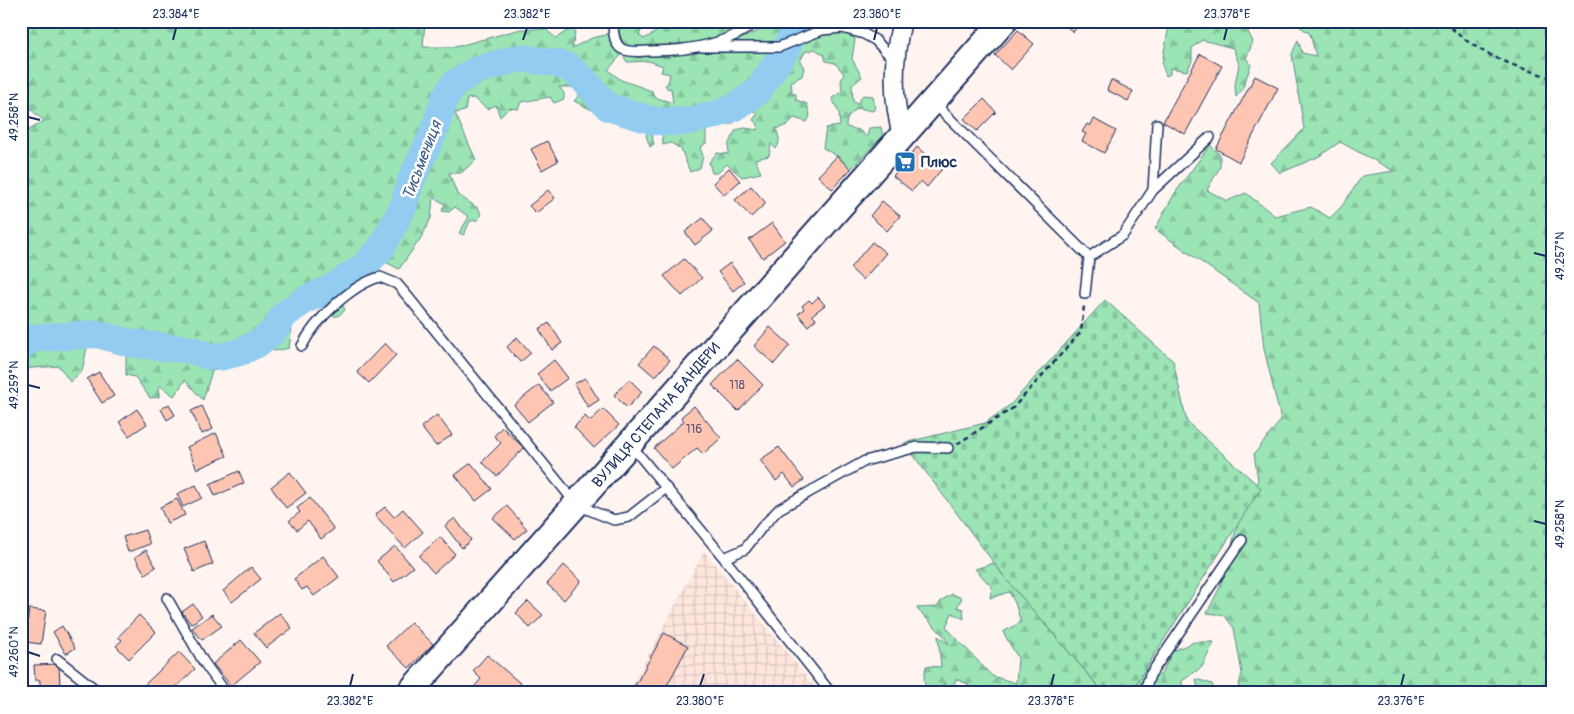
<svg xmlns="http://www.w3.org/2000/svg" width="1574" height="714" viewBox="0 0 1574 714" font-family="Pangolin,sans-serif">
<defs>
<pattern id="industrial-grid" width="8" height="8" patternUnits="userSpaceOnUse" patternTransform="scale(1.25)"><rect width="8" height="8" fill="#ffe6dd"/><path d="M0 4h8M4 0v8" fill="none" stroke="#dac6c0"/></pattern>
<pattern id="forest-firs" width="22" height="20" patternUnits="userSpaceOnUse" patternTransform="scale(1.25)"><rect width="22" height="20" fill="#9be4b4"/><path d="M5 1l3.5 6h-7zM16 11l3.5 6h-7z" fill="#85c49d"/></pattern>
<pattern id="cemetery-stones" width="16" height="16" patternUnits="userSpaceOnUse" patternTransform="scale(1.25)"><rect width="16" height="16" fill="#9be4b4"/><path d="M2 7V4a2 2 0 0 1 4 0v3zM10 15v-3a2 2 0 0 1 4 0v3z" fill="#85c49d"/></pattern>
</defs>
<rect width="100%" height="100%" fill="#fff4f0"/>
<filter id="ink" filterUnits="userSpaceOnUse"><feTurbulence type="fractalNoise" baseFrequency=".02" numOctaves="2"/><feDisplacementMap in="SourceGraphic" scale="10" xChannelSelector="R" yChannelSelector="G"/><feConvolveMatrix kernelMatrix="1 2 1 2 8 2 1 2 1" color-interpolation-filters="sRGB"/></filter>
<g filter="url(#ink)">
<!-- industrial -->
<path fill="url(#industrial-grid)" d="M704 551 820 693H628Z"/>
<!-- forest -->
<path fill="url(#forest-firs)" stroke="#5b8a89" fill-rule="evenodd" d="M21 21H425L423 47H455L521 29H545L556 38 572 28 575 32 572 48 592 38 606 35 616 21H646L639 35 644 39 675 21H731L740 39 763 29 768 21H836L845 33 855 39 852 59 862 77 852 85 853 101 857 104 863 95 873 96 875 109 872 111 859 108C850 113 846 117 846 127L859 130 867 137 869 128 881 127 883 136 851 169 837 156 823 148 826 128 840 126 839 113 832 98 842 92 841 81 844 74 835 63 826 61 824 55 815 49 805 52 800 61 804 68 802 76 791 82 792 91 788 93 796 94V100L807 104 810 116 807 122 794 118 787 125 776 129C779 136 781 142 776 149L771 144 769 156 755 159 761 173 742 177 727 164 718 173H712L709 162 717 153 728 154 729 143 736 130 745 128 757 130 758 124 753 120 758 113 744 108C736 128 728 125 709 124L706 130V143L700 148 703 156 700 168 690 172 681 149 671 143 663 145 662 122C655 128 650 135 654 144L650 147 646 135 652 124 654 116 640 121 625 107 608 118 574 101 582 92 574 87H559L564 93V99L554 103 550 97 521 102 518 109 509 108 500 117 496 105 487 109 474 98 467 99 465 111 455 113 476 160 461 173H449L457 194 479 209 481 215 478 220 470 221 464 235 459 233 469 217 455 207 449 212 442 211 445 204 433 197 431 218 421 238 399 269 364 251C345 270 331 283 345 310L338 316H334L318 305 296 299 289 348 275 351 251 338 249 363 212 371 203 400 185 380 174 396 159 385V397L150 398 135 377 126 375V352L88 343 82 371 70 382 59 366 21 369V135L44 121 21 101ZM622 54 627 62 649 61 663 66 661 72 670 74 668 83 665 85 668 89 671 88 673 103 654 97 652 91 621 80 608 70ZM732 100 735 110 715 115 701 113Z
M1170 21H1243L1253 42 1246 58 1251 65 1242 90 1236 97 1235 85 1239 64 1233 48 1202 40 1192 48V61L1187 71 1170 68V74L1166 76C1165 73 1163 68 1162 65 1162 62 1169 25 1170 21Z
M1297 21H1553V693H1237L1242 673 1234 628 1224 615 1207 613 1220 587 1238 523 1258 480 1254 454 1281 420 1264 349 1259 303 1155 229 1175 193 1210 145 1220 155V167L1207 190 1227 201 1246 193 1275 216 1311 207 1330 218 1342 206 1362 176 1394 171 1340 142 1318 157 1280 173 1271 163 1304 129 1292 54 1298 40 1302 53 1316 56 1310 34 1299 26Z
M994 563 1006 579 1104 693H968V684L956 679 951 692 944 683 940 693H926L924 678 926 666 941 667 938 636 949 644 944 636 916 608 937 607 942 600 952 594 962 598 957 607 963 609 964 619 952 613 946 627 992 676 1016 683 1018 658 1003 632 1021 622 1015 603 1009 592 990 598 992 587 975 569Z
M1194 642H1214L1202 667 1182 681 1183 693H1130L1145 669 1160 676 1173 651Z
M1196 679 1212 684 1215 692 1224 689 1237 693H1199Z"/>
<!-- cemetery -->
<path fill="url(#cemetery-stones)" stroke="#5b8a89" d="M1105 300 1173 361 1187 422 1261 488 1130 693H1104L1006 579 904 443 985 423 1011 404Z"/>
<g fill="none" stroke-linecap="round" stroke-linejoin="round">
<!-- river -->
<path stroke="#92ccf1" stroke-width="28" d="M21 346 34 338 97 334 130 343 192 350 208 356 220 357 240 352 257 344 274 331 285 314 305 300 332 288 363 267 382 247 403 207 411 181 433 134 445 98 455 83 477 70 519 58 555 63 568 67 583 79 608 107 654 121 683 122 715 115 733 108 757 92 785 51 799 21"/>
</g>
<!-- building -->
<path fill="#fec6b2" stroke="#1b2f5e" d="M1060 21H1083L1073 32Z
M1018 30 1034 44 1011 70 995 55Z
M1200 54 1222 66 1185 134 1163 122Z
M1255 76 1278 88 1239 162 1216 149Z
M1111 80 1133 91 1128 101 1107 90Z
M984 99 996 112 977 131 964 119Z
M1094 119 1116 131 1104 153 1082 141 1086 134 1082 132 1087 124 1090 126Z
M547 141 558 161 542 170 531 149Z
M917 147 942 169 927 187 921 181 912 191 893 176Z
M837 156 851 169 832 189 818 176Z
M729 168 740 181 724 195 713 183Z
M751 186 766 203 751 217 735 200Z
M548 190 555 198 536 213 529 206Z
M882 201 900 216 887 231 870 216Z
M703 218 713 231 695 245 685 232Z
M772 223 785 241 763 258 749 240Z
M872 242 886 253 863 280 850 268Z
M684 259 702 278 682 296 664 276Z
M730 263 744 282 733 291 718 272Z
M818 297 825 305 812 315 816 319 808 326 798 314 804 309 802 306 809 300 812 303Z
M549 323 562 343 552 350 539 329Z
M770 327 790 345 774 364 754 346Z
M517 337 531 353 520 362 507 347Z
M385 343 396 355 369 383 357 372Z
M654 346 670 360 655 377 639 363Z
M737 359 763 385 738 411 712 385Z
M554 360 568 378 550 391 537 374Z
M99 372 114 396 102 403 87 379Z
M585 378 599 400 588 407 574 384Z
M629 379 642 392 627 408 614 395Z
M539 385 553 402 528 422 514 405Z
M169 404 175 415 167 420 161 409Z
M202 406 213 429 202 434 191 411Z
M694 406 721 438 703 454 697 448 672 469 654 448 684 421 681 417Z
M137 409 147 424 129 436 119 422Z
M603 409 619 425 594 448 574 427 585 416 590 421Z
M437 415 452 435 436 446 421 427Z
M502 427 524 448 497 476 482 462 501 443 494 436Z
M216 433 227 456 197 469 187 447Z
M779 447 804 480 794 487 784 474 776 481 760 460Z
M471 463 492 489 476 501 455 475Z
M239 471 244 483 215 496 210 484Z
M290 472 306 493 286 508 271 487Z
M196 485 202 498 183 507 177 494Z
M310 498 334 529 321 539 308 521 297 530 289 521 300 512 297 508Z
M177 499 185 515 167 523 160 507Z
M507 506 527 529 515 539 493 518Z
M385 507 394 517 403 509 423 532 405 548 375 515Z
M455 518 471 540 462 548 445 526Z
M145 530 150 544 128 552 123 537Z
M440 537 455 554 434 573 419 556Z
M204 541 213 564 194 572 184 549Z
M395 546 413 567 394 582 377 561Z
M146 550 156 567 145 574 135 557Z
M323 556 339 577 314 596 307 587 302 590 294 579Z
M564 565 581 581 564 600 547 584Z
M251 567 261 579 232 602 223 591Z
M528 601 543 615 530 628 516 613Z
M193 604 202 616 191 624 182 612Z
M29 609 46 611 41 644 25 642Z
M280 613 292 628 266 648 254 633Z
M212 614 222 626 202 640 192 628Z
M139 615 156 632 129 659 116 646 122 640 118 637Z
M411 622 433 644 409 668 386 646Z
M62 626 75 648 66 654 53 632Z
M664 633 688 646 663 693H631Z
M241 640 260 662 231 686 213 664Z
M179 652 195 669 170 693H140L138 691Z
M487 655 521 684 513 693H469L481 679 473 671Z
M59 664 60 688 40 689V680H35L34 665Z"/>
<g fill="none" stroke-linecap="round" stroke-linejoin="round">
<!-- lane casing -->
<g stroke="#1b2f5e" stroke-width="12">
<path id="lane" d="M612 21C614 30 613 44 622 49 630 53 641 51 649 51 686 51 728 46 757 21
M702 47H779L822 30 842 28 864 34 875 40 894 60
M934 103 1089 257 1085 294
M1153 190 1210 137
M1089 257 1123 235 1153 190 1157 124
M302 346C315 320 351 285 380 277L397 284 409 298 577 505 614 520 629 517 666 488
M630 444 724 558 831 693
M724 558 745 549 762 527 779 509 865 461 917 447 948 448
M167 598 203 661 226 693
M57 659 100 693
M1144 693 1150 675 1242 540"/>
</g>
<!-- street casing -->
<g stroke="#1b2f5e" stroke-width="21">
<path id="street" d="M902 21C892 60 892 97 902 136"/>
</g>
<!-- secondary casing -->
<g stroke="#1b2f5e" stroke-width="29">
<path id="secondary" d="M409 693 1004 21"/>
</g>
<!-- path -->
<path stroke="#1b2f5e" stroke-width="2.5" stroke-dasharray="5 4" stroke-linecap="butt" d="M1445 21C1473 53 1513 66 1553 78
M957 444 1013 408 1081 332 1084 306"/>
<!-- lane -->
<use href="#lane" stroke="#fff" stroke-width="9"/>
<!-- street -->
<use href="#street" stroke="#fff" stroke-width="18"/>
<!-- secondary -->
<use href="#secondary" stroke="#fff" stroke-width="25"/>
</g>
</g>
<!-- ticks -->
<path fill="none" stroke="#1b2f5e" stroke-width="2" d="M173 40 176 28M523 40 527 28M874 40 877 28M1224 40 1227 28M28 117 40 120M1534 253 1546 256M28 385 40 388M1534 521 1546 524M28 652 40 656M350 686 353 674M700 686 704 674M1051 686 1054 674M1401 686 1404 674"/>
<!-- icons -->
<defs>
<g id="supermarket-square" transform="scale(1.125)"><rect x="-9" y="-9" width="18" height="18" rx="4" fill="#1f6fb2" stroke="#fff"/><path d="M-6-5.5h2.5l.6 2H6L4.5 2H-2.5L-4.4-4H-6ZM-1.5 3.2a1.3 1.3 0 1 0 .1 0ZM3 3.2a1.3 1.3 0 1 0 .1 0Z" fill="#fff"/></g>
</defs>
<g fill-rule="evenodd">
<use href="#supermarket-square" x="905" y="162"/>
</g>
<g text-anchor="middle" stroke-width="5" stroke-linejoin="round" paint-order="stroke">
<!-- number labels -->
<g font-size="12" fill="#545573">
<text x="737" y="389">118</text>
<text x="694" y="433">116</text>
</g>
<!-- poi labels -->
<g font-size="15" font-weight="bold" fill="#1b2f5e" stroke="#fff" text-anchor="start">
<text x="921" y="167">Плюс</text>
</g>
<!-- street labels -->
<g font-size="15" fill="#1b2f5e" stroke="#fff">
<text transform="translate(656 415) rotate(-49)" y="5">ВУЛИЦЯ СТЕПАНА БАНДЕРИ</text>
</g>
<!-- water labels -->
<g font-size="16" font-style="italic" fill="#3f5e8a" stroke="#fff">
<text transform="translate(421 160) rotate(-69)" y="6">Тисьмениця</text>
</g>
</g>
<!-- margin -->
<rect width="1574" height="714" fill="none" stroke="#fff" stroke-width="55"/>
<rect x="28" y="28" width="1518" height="658" fill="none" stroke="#1b2f5e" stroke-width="2"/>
<g font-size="12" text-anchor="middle" fill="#1b2f5e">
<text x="176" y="18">23.384°E</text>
<text x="527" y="18">23.382°E</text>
<text x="877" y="18">23.380°E</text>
<text x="1227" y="18">23.378°E</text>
<text transform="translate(14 117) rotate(-90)" y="4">49.258°N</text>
<text transform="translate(1560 256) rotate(-90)" y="4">49.257°N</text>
<text transform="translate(14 385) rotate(-90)" y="4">49.259°N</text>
<text transform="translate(1560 524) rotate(-90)" y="4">49.258°N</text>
<text transform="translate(14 652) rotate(-90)" y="4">49.260°N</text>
<text x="350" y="705">23.382°E</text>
<text x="700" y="705">23.380°E</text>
<text x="1051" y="705">23.378°E</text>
<text x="1401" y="705">23.376°E</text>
</g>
</svg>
